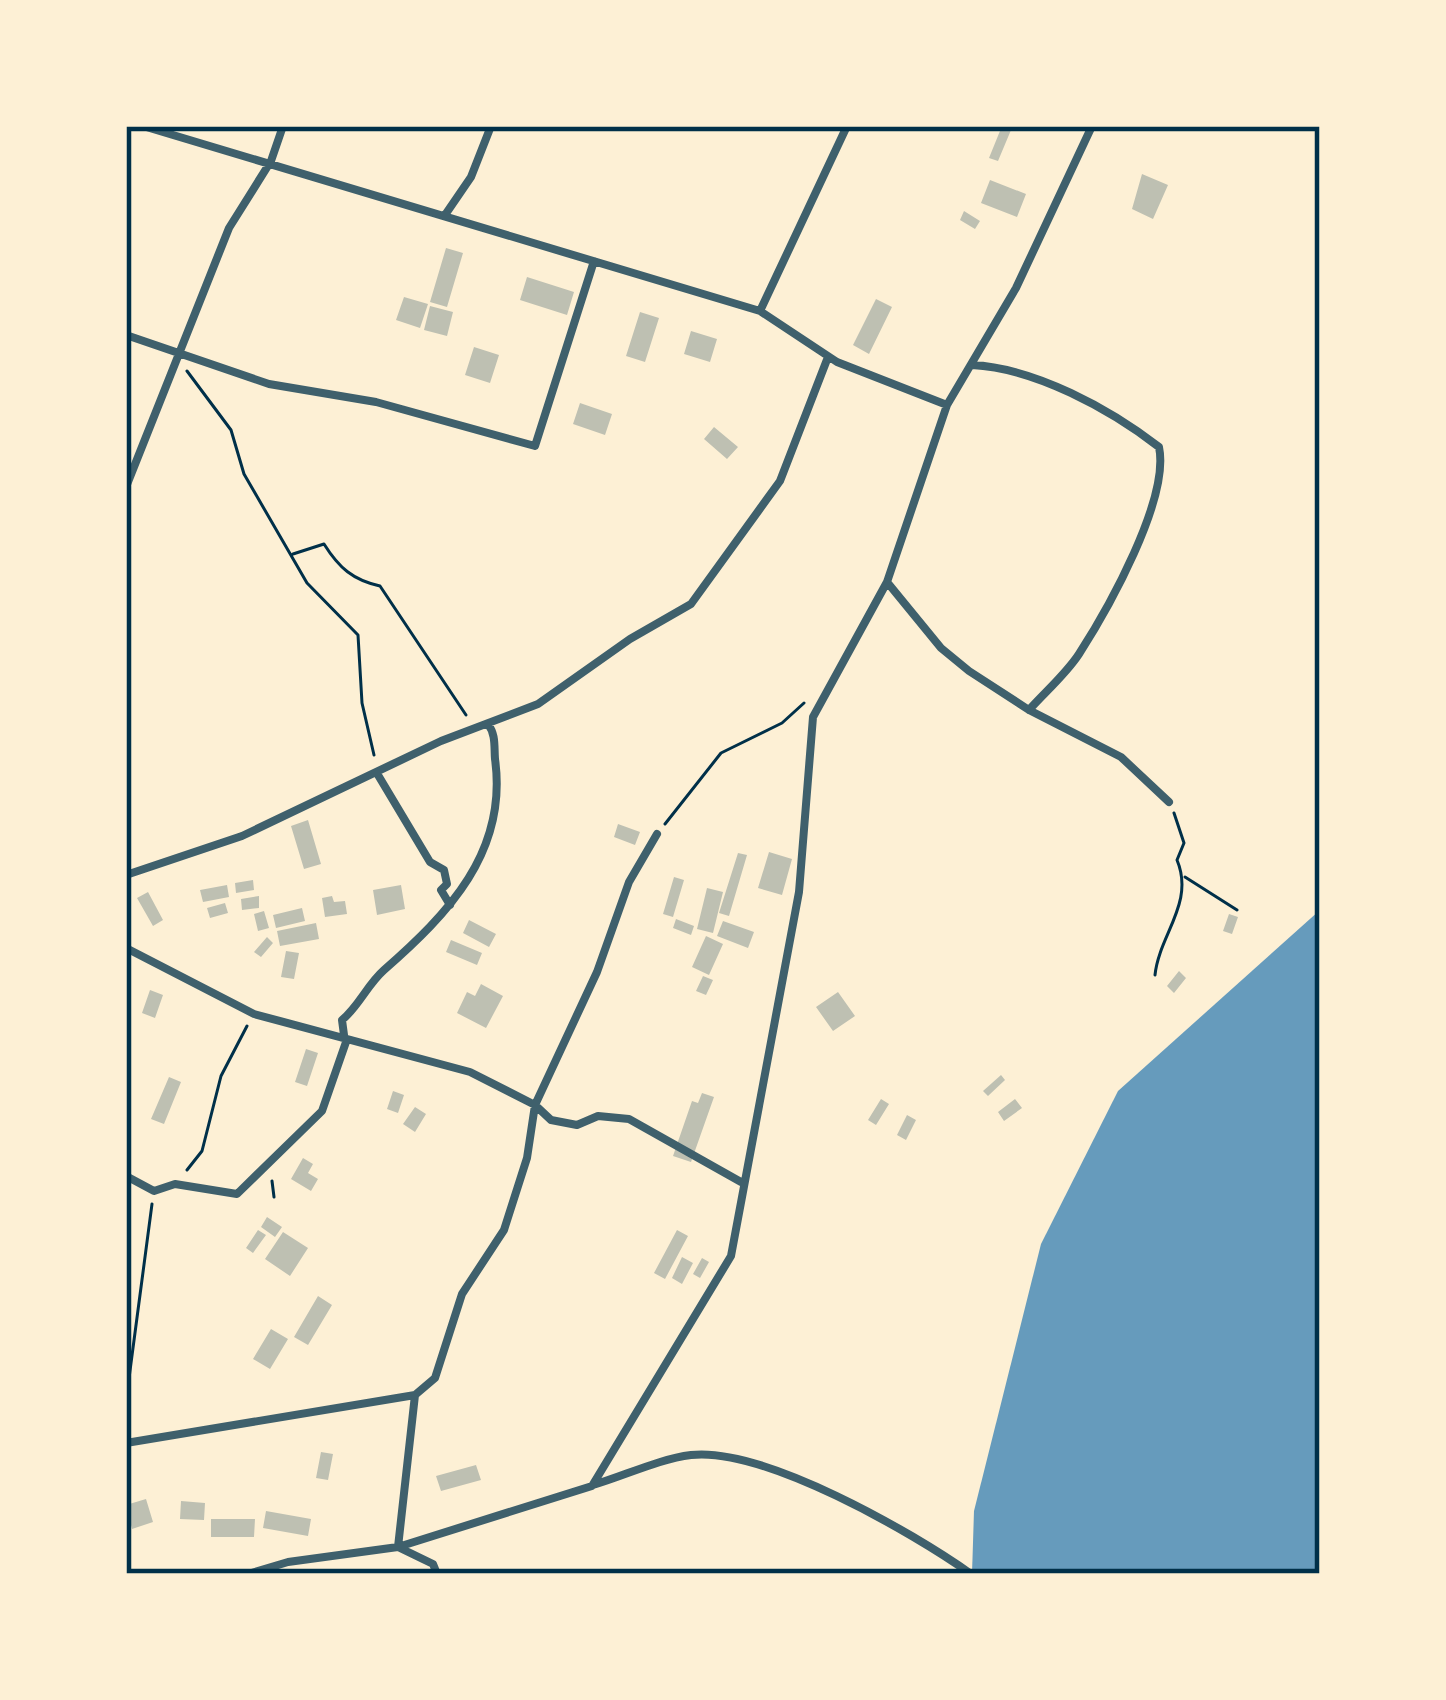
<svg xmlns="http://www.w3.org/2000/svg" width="1446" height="1700" viewBox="0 0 1446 1700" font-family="'IBM Plex Sans',sans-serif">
<rect width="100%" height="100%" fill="#fdf0d5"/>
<!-- water -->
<path fill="#669bbc" d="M1320 910V1574H972L974 1511 1041 1244 1118 1091Z"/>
<!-- building -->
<path fill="#bec0b2" d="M1002 126 1011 130 998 161 989 158Z
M1142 174 1168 185 1153 219 1132 209Z
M990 180 1026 194 1017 217 981 203Z
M964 211 980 221 975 229 960 220Z
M446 248 463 253 447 307 430 302Z
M527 277 574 292 567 315 520 300Z
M404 297 428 304 420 328 396 320Z
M876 299 892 307 869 354 853 345Z
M430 306 453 312 447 336 424 330Z
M640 312 659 318 645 362 626 356Z
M691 331 717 339 710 362 684 354Z
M474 347 499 355 490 383 465 375Z
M580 403 612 414 605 435 573 424Z
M714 427 738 447 727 459 704 439Z
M308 820 321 864 304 869 291 826Z
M618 824 640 832 635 845 614 837Z
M769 852 792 859 782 895 758 888Z
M738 853 747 855 729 916 719 913Z
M674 877 684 880 673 917 663 914Z
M253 880 254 890 236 893 235 883Z
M227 885 229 897 203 902 200 890Z
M401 885 405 909 377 915 373 890Z
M707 888 723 892 713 933 697 929Z
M148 892 163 920 153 926 137 898Z
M259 896V908L242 910 241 899Z
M332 896 334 902 345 901 347 914 325 917 322 898Z
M225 903 228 913 210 918 207 908Z
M302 908 305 921 276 928 273 915Z
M264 911 269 928 258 931 254 914Z
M1229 914 1238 917 1232 934 1223 931Z
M676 919 694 926 691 935 673 928Z
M469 920 496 934 489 947 463 933Z
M723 921 754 932 748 948 717 936Z
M316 923 319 939 280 946 277 931Z
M706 936 723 944 709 975 692 967Z
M267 937 273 943 261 957 254 952Z
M451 940 482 953 477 965 446 952Z
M286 951 299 953 294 979 281 977Z
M1179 971 1186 978 1174 993 1167 986Z
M703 976 713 980 706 995 696 991Z
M481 984 503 996 486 1028 457 1013 467 992 475 996Z
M150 990 163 995 155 1018 142 1013Z
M838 992 855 1016 833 1031 816 1007Z
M306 1049 318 1053 307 1086 295 1082Z
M1001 1075 1005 1080 988 1096 983 1091Z
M169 1077 181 1082 164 1124 151 1119Z
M393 1091 404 1095 398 1113 387 1109Z
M702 1093 714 1097 691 1162 673 1156 692 1101 698 1103Z
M881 1099 889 1104 876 1125 868 1120Z
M1015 1099 1022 1108 1004 1121 998 1112Z
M415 1107 426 1114 415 1132 403 1124Z
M907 1115 916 1120 906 1140 897 1135Z
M303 1158 313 1164 308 1173 318 1179 311 1191 291 1179Z
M267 1217 282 1227 275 1237 261 1227Z
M258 1230 266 1235 253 1253 246 1248Z
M677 1230 688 1236 665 1279 654 1273Z
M283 1232 308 1248 290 1276 265 1259Z
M682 1257 693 1263 682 1284 672 1278Z
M702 1258 709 1262 700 1278 693 1274Z
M318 1296 332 1305 308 1345 294 1337Z
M271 1329 288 1339 270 1369 253 1359Z
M321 1452 333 1454 328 1480 316 1478Z
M476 1465 481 1480 441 1491 436 1476Z
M146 1499 153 1522 132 1529 126 1505Z
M181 1501 205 1503 204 1520 180 1519Z
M266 1511 311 1519 308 1536 263 1528Z
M211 1519H255L254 1537H211Z"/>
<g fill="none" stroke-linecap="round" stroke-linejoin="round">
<!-- path -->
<path stroke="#003049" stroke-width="3" d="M187 371 231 430 244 474 307 583 358 635 362 703 374 755
M293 554 324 544C339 568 353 580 380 586L466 715
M665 824 721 753 782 723 804 703
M1185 877 1237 910
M1155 975C1159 935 1195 903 1177 860L1184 843 1174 813
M187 1170 202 1151 221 1076 247 1026
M272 1181 274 1197
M126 1401 152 1204"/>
<!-- minor -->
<path stroke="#3f606c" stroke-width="8" d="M143 126 760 311 837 362 947 405
M445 215 471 177 491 126
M760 311 847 126
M126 335 269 384 376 402 535 446 594 261
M972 365C1035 368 1110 409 1159 447 1170 499 1108 609 1079 654 1066 674 1045 692 1029 710
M126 487 229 228 271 161 283 126
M887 582 941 648 969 671 1029 710 1121 757 1169 802
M378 775 430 862 444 870 447 884 441 890 450 905
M126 875 242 836 441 741 538 704 630 639 691 604 780 481 828 357
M126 948 254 1014 470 1072 535 1105 551 1120 577 1125 598 1116 629 1119 741 1182
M344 1035 342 1020C359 1006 367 985 384 970 448 914 508 852 495 759 494 746 496 735 488 724
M126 1176 154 1191 175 1184 237 1194 322 1111 346 1042
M126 1443 415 1395 435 1378 462 1294 504 1230 527 1158 535 1105 597 972 629 882 657 834
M593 1485C624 1476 659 1459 691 1455 764 1447 912 1532 971 1574
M398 1547 415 1395
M400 1548 433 1564 437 1574
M248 1574 288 1562 398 1547 592 1486 731 1256 799 892 813 717 887 582 947 405 1016 288 1092 126"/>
</g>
<!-- border -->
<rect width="1446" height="1700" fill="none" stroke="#fdf0d5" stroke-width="258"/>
<rect x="129" y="129" width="1188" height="1442" fill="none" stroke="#003049" stroke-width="4.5"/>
</svg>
